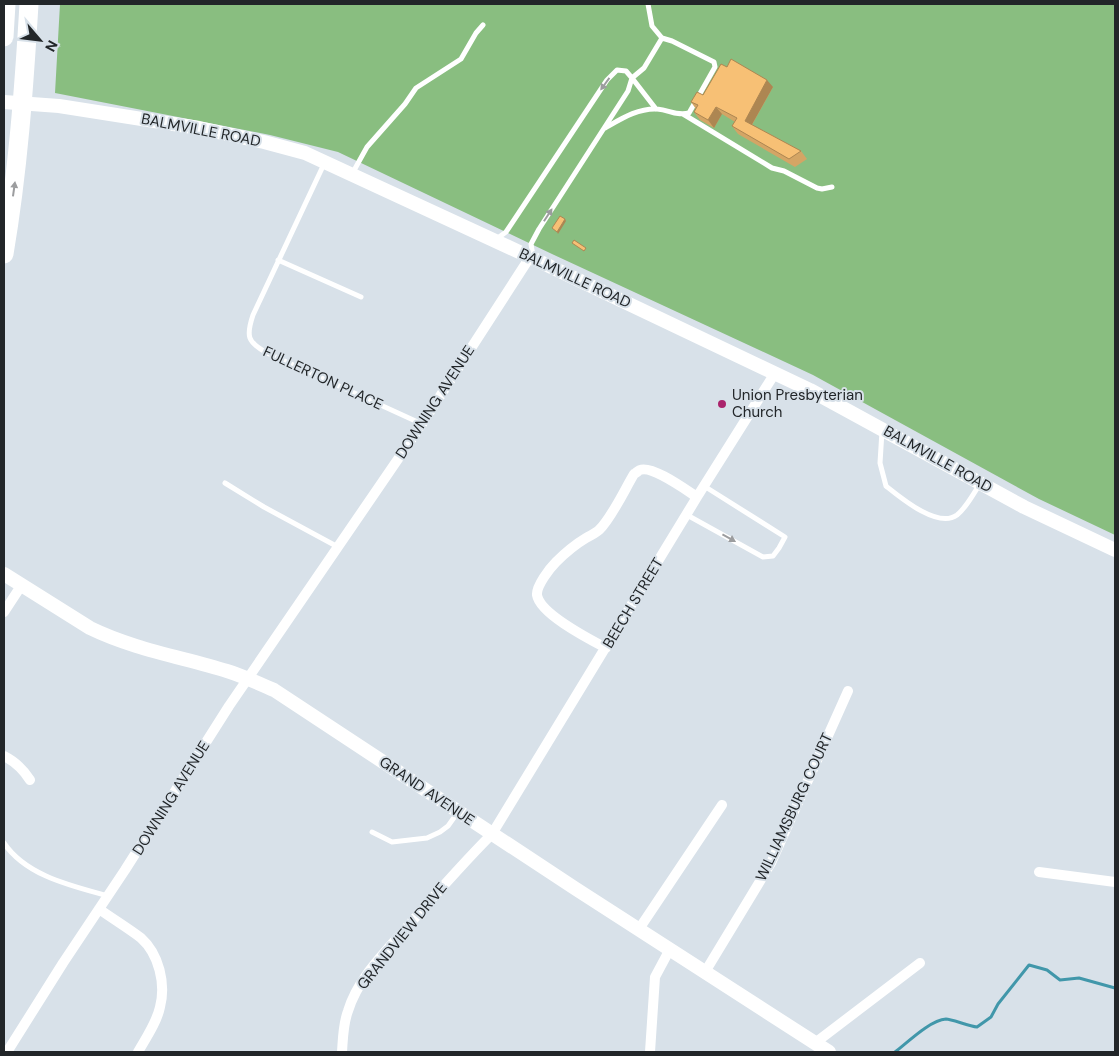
<svg xmlns="http://www.w3.org/2000/svg" width="1119" height="1056" viewBox="0 0 1119 1056" font-family="'DM Sans',sans-serif">
<rect width="100%" height="100%" fill="#d8e1e9"/>
<!-- green -->
<path fill="#89be80" d="M60 4H1115V535L1039 499 813 375 552 254 338 152 270 135 55 93Z"/>
<g fill="none" stroke-linecap="round" stroke-linejoin="round">
<!-- stream -->
<path stroke="#4197aa" stroke-width="3" d="M895 1052C907 1043 930 1020 946 1019 951 1019 969 1026 977 1027L991 1017 998 1004 1029 965 1047 970 1060 980 1079 978 1115 988"/>
<!-- lane -->
<path stroke="#fff" stroke-width="5" d="M648 4 652 26 662 38
M683 114 772 168 784 171 817 188 822 189 832 187
M605 128C621 119 638 108 657 109 670 110 675 116 689 113L715 67 714 62 672 41 662 38 644 68 632 78 656 109
M324 164 253 315C246 336 247 342 267 353L422 424
M352 174 367 147 405 104 416 88 461 59 476 33 483 25
M495 240 506 232 607 80 617 70 626 71 632 78 628 91 539 229 531 244 533 256
M278 260 361 297
M882 431 880 463 886 486C901 498 938 529 957 515 967 507 973 494 980 484
M225 483 264 507 338 547
M687 515 763 557 773 556 779 548 785 537 704 486
M372 832 392 842 427 838 440 832 448 826 458 812
M4 843C26 876 72 886 108 896"/>
<!-- street -->
<path stroke="#fff" stroke-width="10" d="M4 612 21 586
M606 648C589 639 540 614 537 595 536 586 550 568 556 562 565 553 576 544 586 538 591 535 596 533 599 530 611 519 625 489 634 474 635 474 639 470 640 470 652 465 686 490 697 497
M4 756C16 762 23 769 30 780
M1039 872 1115 882
M99 909C113 919 128 928 141 938 159 954 166 984 160 1007 157 1022 146 1038 138 1052
M639 929 722 805
M705 972 771 863 848 691
M815 1043 920 963
M7 1052 63 963 125 870 229 706 422 424 530 257
M342 1052C343 1038 343 1024 348 1011 358 978 385 952 407 927 435 895 462 864 492 834L697 497 775 373
M650 1052 655 977 670 949"/>
<!-- secondary -->
<path stroke="#fff" stroke-width="14" d="M4 102 59 106 199 128 264 142 305 153 530 257 810 390 1024 507 1115 550
M4 574 90 628C133 649 181 657 227 671 243 676 258 683 274 690L576 889 829 1052"/>
<!-- highway -->
<path stroke="#fff" stroke-width="19" d="M4 37 6 4
M4 254C18 171 24 88 29 4"/>
</g>
<!-- wall -->
<path fill="#d4a565" d="M727 67 773 87 752 125 801 151 807 159 795 167 738 134 732 126 735 122 722 114 714 128 700 120 694 112 696 109 691 102 703 95Z"/>
<!-- shaded-wall -->
<path fill="#ad8652" d="M767 80 773 87 750 128 745 121Z
M716 107 722 114 714 128 708 120Z
M565 219 566 221 558 234 557 232Z"/>
<!-- building -->
<path fill="#f7c075" stroke="#ad8652" d="M731 59 767 80 745 121 801 151 789 159 732 126 737 118 716 107 708 120 694 112 698 105 691 102 697 92 703 95 721 64 727 67Z
M560 216 565 219 557 232 552 228Z
M574 240 586 248 584 251 572 243Z"/>
<!-- one-way arrows -->
<defs><path id="oneway-solid" d="M-6-.8H1V-3.2L6.5 0L1 3.2V.8H-6Z" transform="scale(1.25)"/></defs>
<g fill="#9c9d9f">
<use href="#oneway-solid" transform="translate(605 84) rotate(126)"/>
<use href="#oneway-solid" transform="translate(14 189) rotate(-82)"/>
<use href="#oneway-solid" transform="translate(548 215) rotate(-57)"/>
<use href="#oneway-solid" transform="translate(729 538) rotate(29)"/>
</g>
<!-- markers -->
<circle fill="#aa246c" stroke="#d8e1e9" stroke-width="2" cx="722" cy="404" r="5"/>
<g text-anchor="middle" stroke-width="4" stroke-linejoin="round" paint-order="stroke">
<!-- street labels -->
<g font-size="15" fill="#222629" stroke="#d8e1e9">
<text transform="translate(201 130) rotate(11)" y="5">BALMVILLE ROAD</text>
<text transform="translate(575 278) rotate(25)" y="5">BALMVILLE ROAD</text>
<text transform="translate(323 378) rotate(25)" y="5">FULLERTON PLACE</text>
<text transform="translate(435 402) rotate(-57)" y="5">DOWNING AVENUE</text>
<text transform="translate(938 459) rotate(29)" y="5">BALMVILLE ROAD</text>
<text transform="translate(633 603) rotate(-59)" y="5">BEECH STREET</text>
<text transform="translate(427 791) rotate(34)" y="5">GRAND AVENUE</text>
<text transform="translate(171 798) rotate(-58)" y="5">DOWNING AVENUE</text>
<text transform="translate(794 807) rotate(-65)" y="5">WILLIAMSBURG COURT</text>
<text transform="translate(402 936) rotate(-51)" y="5">GRANDVIEW DRIVE</text>
</g>
<!-- poi labels -->
<g font-size="15" fill="#222629" stroke="#d8e1e9" text-anchor="start">
<text x="732" y="400">Union Presbyterian<tspan x="732" dy="17">Church</tspan></text>
</g>
</g>
<!-- border -->
<rect width="1119" height="1056" fill="none" stroke="#222629" stroke-width="10"/>
<!-- north arrow -->
<g transform="translate(40 40) rotate(118)" stroke="#d8e1e9" stroke-width="4" paint-order="stroke">
<path d="M0-4L9 19L0 12L-9 19Z" fill="#222629"/>
<text y="-8" font-size="14" font-weight="bold" text-anchor="middle" fill="#222629">N</text>
</g>
</svg>
